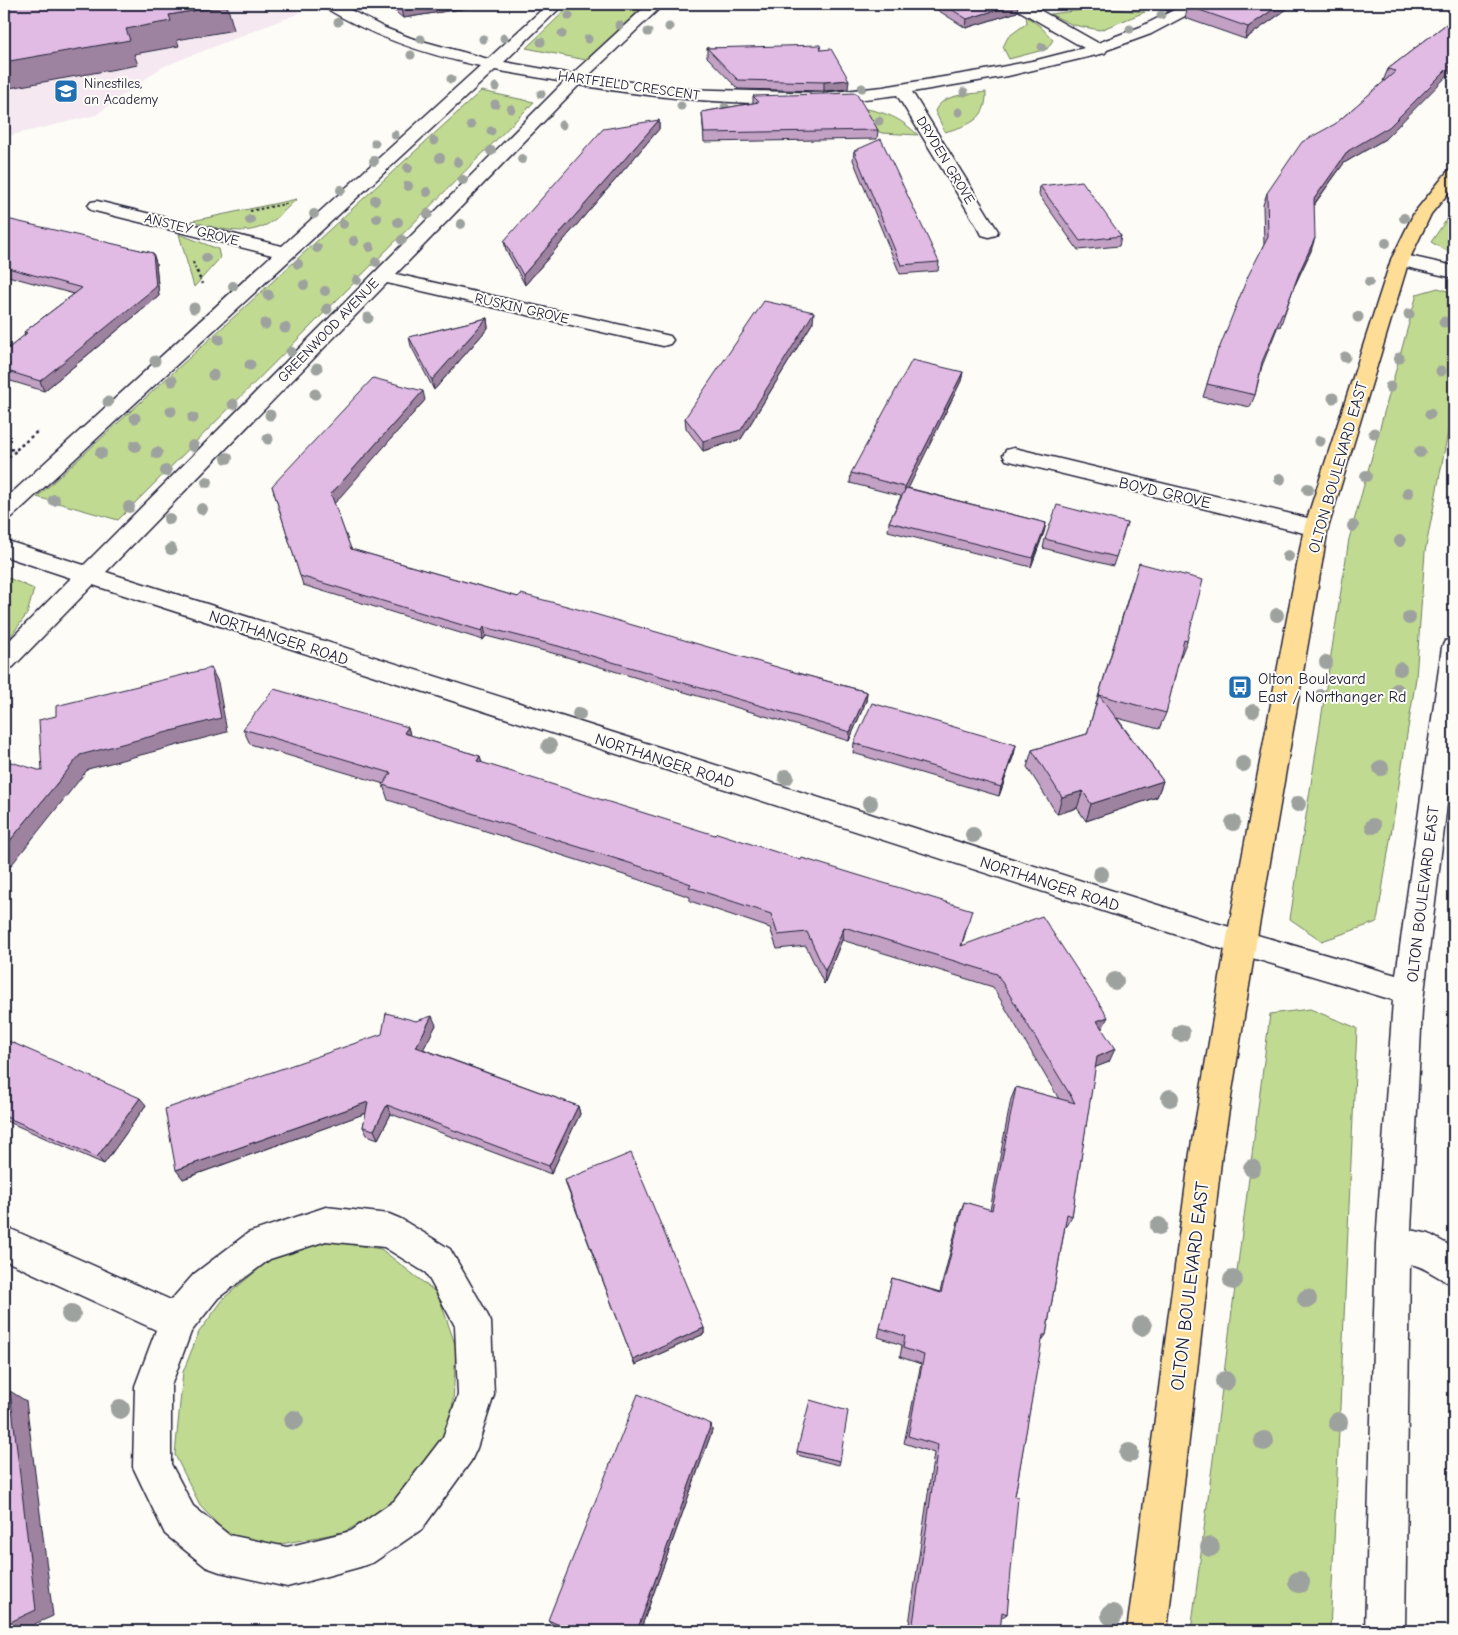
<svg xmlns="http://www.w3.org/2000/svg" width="1458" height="1635" viewBox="0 0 1458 1635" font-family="'Comic Neue',sans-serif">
<rect width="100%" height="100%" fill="#fdfcf7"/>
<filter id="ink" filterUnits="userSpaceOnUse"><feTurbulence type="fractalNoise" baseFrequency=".02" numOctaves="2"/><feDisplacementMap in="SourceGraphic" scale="10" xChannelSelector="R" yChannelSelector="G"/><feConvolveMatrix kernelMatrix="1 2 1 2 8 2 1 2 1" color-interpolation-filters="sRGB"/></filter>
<g filter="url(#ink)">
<!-- built -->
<path fill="#f5e8f1" d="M4 4H287L300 13 162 67 96 115 4 137Z"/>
<!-- green -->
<path fill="#c0da91" stroke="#717e66" d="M572 4H646L586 60 526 48Z
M1099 8 1145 12 1100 30 1073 25 1050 14Z
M1026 16 1041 27 1053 40 1047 49 1009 59 1003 47 1008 37 1027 23Z
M481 91 534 102 118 520 37 497Z
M986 92C987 121 968 125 945 132L935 111C943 93 968 95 986 92Z
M862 108C887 113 899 117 918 135L882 133 859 124Z
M297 199C287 207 277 220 266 225 243 237 215 228 192 221Z
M1454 209V255L1431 242Z
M179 234 218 249 220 258 194 287Z
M1438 288 1454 293V401L1425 552 1416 678 1377 922 1322 941 1290 919 1349 539 1417 294Z
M4 576 34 589 27 614 4 646Z
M1310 1009 1357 1028 1330 1631H1191L1270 1014Z
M322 1240 381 1249 438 1294 456 1347 453 1403 442 1447 395 1504 344 1532 276 1545 229 1536 201 1507 175 1455 183 1372 199 1332 225 1297 272 1258Z"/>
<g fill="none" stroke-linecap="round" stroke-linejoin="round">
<!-- minor casing -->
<g stroke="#22223b" stroke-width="3">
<path id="minor" d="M322 4H339L385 28 411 38 488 59 548 4H564L504 62 572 74 648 4H664L588 76 681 89 824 93 883 87 980 71 1037 60 1084 48 1013 7 1011 4H1029L1098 43 1140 27 1186 4H1205L1202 7 1151 34 1107 50 1105 53 1008 76 912 92 998 231 996 235 989 237 982 235 980 231 897 95C792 110 684 103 579 85L396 274 670 336 673 340 670 344 663 346 387 283 106 572 1202 919 1396 975 1442 647 1445 641 1454 638V747L1422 1009 1411 1230 1429 1234 1454 1248V1285C1438 1279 1427 1267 1410 1264L1405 1631H1365L1376 1243 1393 1000 1202 943 93 585 13 667 4 670V646L71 578 4 556V540L84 565 564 82 495 70 12 517 4 519V500L272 255 91 210 88 206 91 202 97 201 282 246 480 66C424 54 373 37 324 7Z
M1400 254 1454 266V278L1393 264 1391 260 1393 256Z
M1014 448 1316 520 1324 523 1328 528 1324 533 1316 536 1006 460 1003 455 1006 450Z
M326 1207 389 1214 401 1219 450 1249 485 1310 491 1322 494 1395 477 1448 471 1461 422 1529 374 1562 360 1567 287 1587 220 1572 206 1567 165 1534 133 1467 135 1386 156 1330 4 1260V1226L171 1300 194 1274 248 1233ZM326 1241 384 1247 426 1273 455 1326 458 1395 443 1437 394 1501 351 1531 287 1547 229 1535 193 1506 171 1464V1386L191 1332 218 1298 270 1259Z"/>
</g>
<!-- major casing -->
<g stroke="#22223b" stroke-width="3">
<path id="major" d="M1454 170V186L1431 214 1409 260 1328 528 1256 943 1222 1153 1167 1631H1127L1190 1153 1226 943 1304 528 1391 260 1414 213 1448 171Z"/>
</g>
<!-- path-far2 -->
<path stroke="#22223b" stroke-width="2" stroke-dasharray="2.5 2.5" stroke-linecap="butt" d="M250 211 290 203
M193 262 197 273"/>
<!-- path-far1 -->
<path stroke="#22223b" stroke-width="2.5" stroke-dasharray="3 3" stroke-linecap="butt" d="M197 271 202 284
M4 450 17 449 39 430
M4 461 17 450"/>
<!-- path -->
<path stroke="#22223b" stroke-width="3" stroke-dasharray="4 4" stroke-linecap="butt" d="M1447 1025 1454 1028"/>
<!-- minor -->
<use href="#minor" fill="#fdfcf7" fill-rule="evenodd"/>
<!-- major -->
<use href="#major" fill="#fede96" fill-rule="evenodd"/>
</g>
<!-- trees -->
<g fill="#9ea29e">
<circle cx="1161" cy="15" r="4.5"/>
<circle cx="569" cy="16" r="4.5"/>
<circle cx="338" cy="22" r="4.5"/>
<circle cx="619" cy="25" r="4.5"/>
<circle cx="669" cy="27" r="4.5"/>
<circle cx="1130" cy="29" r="4.5"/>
<circle cx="648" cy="32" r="4.5"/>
<circle cx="562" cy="34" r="4.5"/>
<circle cx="504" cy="38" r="4.5"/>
<circle cx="421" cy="39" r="4.5"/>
<circle cx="483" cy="39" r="4.5"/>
<circle cx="588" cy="39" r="4.5"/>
<circle cx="541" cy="42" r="4.5"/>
<circle cx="1042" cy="47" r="4.5"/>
<circle cx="411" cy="55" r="4.5"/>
<circle cx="451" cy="79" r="4.5"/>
<circle cx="496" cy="87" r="4.5"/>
<circle cx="862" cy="88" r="4.5"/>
<circle cx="964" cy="92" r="4.5"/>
<circle cx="541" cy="94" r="4.5"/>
<circle cx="495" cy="104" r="4.5"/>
<circle cx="681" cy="106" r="4.5"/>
<circle cx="725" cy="107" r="4.5"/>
<circle cx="511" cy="109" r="4.5"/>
<circle cx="959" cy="112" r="4.5"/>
<circle cx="879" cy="121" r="4.5"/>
<circle cx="471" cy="125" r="4.5"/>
<circle cx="562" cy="125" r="4.5"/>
<circle cx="491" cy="131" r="4.5"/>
<circle cx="395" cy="135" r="4.5"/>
<circle cx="434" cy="141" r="4.5"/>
<circle cx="375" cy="143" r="4.5"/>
<circle cx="491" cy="151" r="5"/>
<circle cx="440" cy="158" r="5"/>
<circle cx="522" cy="159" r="5"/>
<circle cx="374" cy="161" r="5"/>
<circle cx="458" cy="162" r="5"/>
<circle cx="408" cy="168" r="5"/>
<circle cx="463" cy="180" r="5"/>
<circle cx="408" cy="186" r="5"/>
<circle cx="341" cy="190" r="5"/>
<circle cx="427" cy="192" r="5"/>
<circle cx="375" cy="200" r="5"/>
<circle cx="314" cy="214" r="5"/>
<circle cx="428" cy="214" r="5"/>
<circle cx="377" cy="218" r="5"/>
<circle cx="1404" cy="218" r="5"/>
<circle cx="250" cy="220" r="5"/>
<circle cx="398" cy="222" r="5"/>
<circle cx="343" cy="224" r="5"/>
<circle cx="461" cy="224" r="5"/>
<circle cx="402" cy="240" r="5"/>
<circle cx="354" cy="241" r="5"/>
<circle cx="1386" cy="243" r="5"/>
<circle cx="370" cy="247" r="5"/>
<circle cx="317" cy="248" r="5"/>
<circle cx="206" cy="258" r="5"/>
<circle cx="376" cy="262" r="5"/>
<circle cx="298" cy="264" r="5"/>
<circle cx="357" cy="280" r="5"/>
<circle cx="1369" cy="282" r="5"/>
<circle cx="304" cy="285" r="5"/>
<circle cx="233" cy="286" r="5"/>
<circle cx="325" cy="291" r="5"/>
<circle cx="268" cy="295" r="5.5"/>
<circle cx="194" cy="308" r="5.5"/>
<circle cx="327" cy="309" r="5.5"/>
<circle cx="1409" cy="314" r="5.5"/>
<circle cx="1358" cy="317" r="5.5"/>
<circle cx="368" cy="318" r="5.5"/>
<circle cx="1444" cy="322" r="5.5"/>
<circle cx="265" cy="324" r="5.5"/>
<circle cx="285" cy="328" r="5.5"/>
<circle cx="219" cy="339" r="5.5"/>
<circle cx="291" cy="352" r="5.5"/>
<circle cx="1345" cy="357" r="5.5"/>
<circle cx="1399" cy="358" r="5.5"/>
<circle cx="155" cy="361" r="5.5"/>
<circle cx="250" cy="365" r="5.5"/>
<circle cx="317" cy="368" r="5.5"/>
<circle cx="1441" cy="371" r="5.5"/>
<circle cx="213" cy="375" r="5.5"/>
<circle cx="172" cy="381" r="5.5"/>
<circle cx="1390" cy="387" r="5.5"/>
<circle cx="315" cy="394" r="5.5"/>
<circle cx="1333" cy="398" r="5.5"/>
<circle cx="108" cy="402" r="5.5"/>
<circle cx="233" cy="404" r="5.5"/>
<circle cx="171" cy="411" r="5.5"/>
<circle cx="1430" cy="414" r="5.5"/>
<circle cx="270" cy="415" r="5.5"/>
<circle cx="135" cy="418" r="5.5"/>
<circle cx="193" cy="418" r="5.5"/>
<circle cx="1374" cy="433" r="5.5"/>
<circle cx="268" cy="439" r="5.5"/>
<circle cx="1320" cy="441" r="5.5"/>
<circle cx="135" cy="446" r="6"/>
<circle cx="193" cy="446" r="6"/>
<circle cx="1420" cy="452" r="6"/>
<circle cx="101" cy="453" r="6"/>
<circle cx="157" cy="453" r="6"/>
<circle cx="227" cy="458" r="6"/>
<circle cx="166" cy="471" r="6"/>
<circle cx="1366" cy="476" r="6"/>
<circle cx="1280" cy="479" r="6"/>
<circle cx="207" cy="482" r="6"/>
<circle cx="1308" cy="489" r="6"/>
<circle cx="1408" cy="493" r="6"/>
<circle cx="54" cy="500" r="6"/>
<circle cx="129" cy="507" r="6"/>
<circle cx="202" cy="509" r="6"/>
<circle cx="169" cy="519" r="6"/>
<circle cx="1353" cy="526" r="6"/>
<circle cx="1400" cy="541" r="6"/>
<circle cx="171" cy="549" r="6"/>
<circle cx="1288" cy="556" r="6"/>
<circle cx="1277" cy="615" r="7"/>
<circle cx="1409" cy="618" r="7"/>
<circle cx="1326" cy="662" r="7"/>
<circle cx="1400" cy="669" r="7"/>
<circle cx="1397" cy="690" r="7"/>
<circle cx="1321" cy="696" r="7"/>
<circle cx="1253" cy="711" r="7"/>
<circle cx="579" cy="714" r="7"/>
<circle cx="549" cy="746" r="8"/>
<circle cx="1243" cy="764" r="8"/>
<circle cx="1381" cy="768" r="8"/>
<circle cx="786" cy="777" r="8"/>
<circle cx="870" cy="803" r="8"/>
<circle cx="1298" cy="804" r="8"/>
<circle cx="1233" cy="823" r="8"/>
<circle cx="1373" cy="826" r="8"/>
<circle cx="973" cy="835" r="8"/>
<circle cx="1101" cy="874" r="8"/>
<circle cx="1115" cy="981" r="9"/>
<circle cx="1181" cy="1033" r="9"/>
<circle cx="1170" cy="1098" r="9"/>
<circle cx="1252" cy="1168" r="9"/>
<circle cx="1159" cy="1226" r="9"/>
<circle cx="1233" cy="1280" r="10"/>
<circle cx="1307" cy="1299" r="10"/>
<circle cx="71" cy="1314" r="10"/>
<circle cx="1142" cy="1326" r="10"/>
<circle cx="1225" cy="1381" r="10"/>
<circle cx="120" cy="1409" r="10"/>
<circle cx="294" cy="1420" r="10"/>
<circle cx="1338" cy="1422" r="10"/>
<circle cx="1264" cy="1441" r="10"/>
<circle cx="1129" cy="1453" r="10"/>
<circle cx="1210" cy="1547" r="10"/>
<circle cx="1299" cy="1582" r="11"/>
<circle cx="1112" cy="1615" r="11"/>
</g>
<!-- wall -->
<path fill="#c2a1c4" stroke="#22223b" d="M386 4H491L403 18Z
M928 4H1018L1017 12 966 28Z
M1146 4H1182L1167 11Z
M1294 4 1245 39 1185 18 1188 6Z
M1454 18 1385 139 1344 163 1314 205 1311 251 1295 284 1280 327 1278 326 1262 366 1255 395 1250 407 1203 397 1214 362 1264 245 1263 205 1267 193 1335 124 1385 81H1383L1388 69Z
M707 48 821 50 848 89 824 91 738 89 707 57Z
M753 96 878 130 877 139 704 142 702 112 753 103Z
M659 120V129L525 285 506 250 504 241Z
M854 151 939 262 938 271 900 274 853 160Z
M1040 186 1121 236 1119 246 1078 250 1039 195Z
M4 221 153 253 156 263 159 296 44 391 4 379V352L25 335 24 332 74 294 4 275Z
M487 318 488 328 434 390 411 346 409 337Z
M813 322 741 439 703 451 686 428 685 418Z
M963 372 961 381 908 488 1046 523 1044 532 1031 567 888 531 889 522 901 496 850 483 851 473Z
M425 400 334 503 351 549 518 597 801 674 867 692 866 701 849 741 560 655 486 636 483 640 303 585 272 486Z
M1127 523 1113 566 1043 548 1045 539Z
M1133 581 1187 641 1180 658H1179L1166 713 1159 729 1117 718 1163 781 1157 797 1086 821 1077 808 1057 814 1027 767 1032 750 1087 734Z
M408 727 410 735 480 756 482 763 968 924 962 945 1102 1029 1109 1062 1095 1067 1072 1216 1066 1226H1065L1046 1335 1041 1342 1015 1496 1007 1614 1001 1618 1000 1631H908L934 1453 904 1443 921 1364 900 1357 902 1345 878 1337 892 1278 940 1292 960 1213 964 1202 990 1210 1011 1099 1016 1087 1059 1099 993 987 842 940 824 984 806 946 777 949 770 928 690 901V897L643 881 388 800 383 785 384 784 250 744 243 729Z
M854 743 1016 745 1014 754 999 796 853 753Z
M416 1021 436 1025 423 1049 578 1106 580 1114 551 1174 391 1114 378 1139 367 1135 363 1127 366 1113 183 1179Z
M4 1039 146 1105 104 1164 4 1120Z
M565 1180 704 1328V1334L635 1365 567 1187Z
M711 1424 712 1431 640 1631H568L552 1624 548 1620Z
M797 1451 840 1461 839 1465 797 1455Z"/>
<!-- shaded-wall -->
<path fill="#9e83a0" stroke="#22223b" d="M436 4H491L403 18 401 9Z
M1016 4H1018L1017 12 966 28 967 19Z
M1169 4H1182L1167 11Z
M1281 4H1294L1245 39 1248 27Z
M227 5 234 30 177 40 179 46 134 54 138 65 4 89V62L126 29 169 15Z
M1454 62V69L1385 139 1344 163 1309 211 1314 199 1348 151Z
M849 80 848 89 824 91V82Z
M659 120V129L525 285 523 275Z
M1315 238 1311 251 1295 285 1299 273Z
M153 253 156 263 159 296 44 391 40 381Z
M814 312 813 322 741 439 703 451V441Z
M487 318 488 328 434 390 432 380Z
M963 372 961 381 904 497 905 487Z
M4 389 8 425 4 426Z
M423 391 425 400 334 504 331 494Z
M1046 523 1044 532 1031 567 1033 558Z
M484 627 486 636 483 640 482 631Z
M211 668 218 682 227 732 88 769 5 873 4 872V848L80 755Z
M867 692 866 701 849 741 850 732Z
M408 727 412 742 404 733Z
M1016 745 1014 754 999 796 1001 787Z
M480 756 484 770 477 761Z
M1163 781 1157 797 1086 821 1091 804Z
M1083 791 1077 808 1057 814 1062 797Z
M844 927 842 940 824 984 825 971Z
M432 1016 436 1025 420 1056 416 1047Z
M1108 1017 1102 1029 1097 1021Z
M1115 1049 1109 1062 1091 1069 1097 1057Z
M140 1098 146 1105 104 1164 97 1157Z
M368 1102 372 1111 183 1179 176 1170Z
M387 1105 391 1114 378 1139 374 1130Z
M578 1106 580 1114 551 1174 549 1166Z
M704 1328V1334L635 1365 633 1360Z
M10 1391 26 1401 53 1616 19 1631H4Z
M711 1424 712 1431 640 1631H637Z"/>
<!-- building -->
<path fill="#e1bbe4" stroke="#22223b" d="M4 4H227V5L169 15 171 21 126 29 130 40 4 62Z
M395 4H436L401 9Z
M943 4H1016L967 19Z
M1193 4H1281L1248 27 1188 6Z
M1454 18V62L1389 127 1348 151 1314 199 1315 238 1299 273 1284 314H1282L1262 362 1255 395 1207 384 1218 349H1219L1248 276 1268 237 1267 193 1302 142 1335 124 1396 71 1388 69Z
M820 45 821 50 831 49 849 80 824 82 738 80 707 48Z
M856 93 878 130 704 133 702 112 759 102 753 96Z
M659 120 523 275 504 241 603 129Z
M881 139 939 262 901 265 854 151Z
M1082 181 1121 236 1080 241 1040 186Z
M7 219 153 253 156 287 40 381 4 370V352L27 333 24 332 82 288 4 267V221Z
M764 301 814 312 741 430 703 441 685 418Z
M487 318 432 380 409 337Z
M912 360 963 372 905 487 851 473Z
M373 378 423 391 331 494 351 549 518 597 521 594 574 608 801 674 867 692 850 732 558 646 484 627 482 631 300 576 272 486Z
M906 488 1046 523 1033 558 889 522Z
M1057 505 1127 523 1116 557 1045 539Z
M1139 563 1203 580 1187 641 1184 640 1166 713 1099 695 1163 781 1091 804 1083 791 1062 797 1032 750 1087 734Z
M211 668 221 718 80 755 4 848V765L7 761 42 771 39 720 56 716V706Z
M274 689 408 727 404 733 480 756 477 761 715 835 717 833 801 860 802 858 972 910 961 946 1042 916 1108 1017 1097 1021 1115 1049 1097 1057 1072 1216 1067 1214 1046 1335H1043L1015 1496 1018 1497 1007 1614 1002 1612 1000 1631H912L938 1445 908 1436 924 1355 903 1348 905 1336 880 1328 892 1278 941 1293 964 1202 992 1210 1016 1087 1075 1103 997 974 844 927 825 971 807 932 778 935 771 914 689 887 691 884 642 867 383 785 391 773 243 729Z
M872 703 1016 745 1001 787 854 743Z
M386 1013 416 1021 432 1016 416 1047 578 1106 549 1166 387 1105 374 1130 363 1127 368 1102 176 1170 165 1109 382 1034Z
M4 1039 140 1098 97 1157 4 1116Z
M631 1153 704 1328 633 1360 565 1180Z
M10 1391 36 1610 4 1625V1393Z
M638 1394 711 1424 637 1631H573L548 1620Z
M810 1400 848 1411 840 1461 797 1451Z"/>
</g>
<!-- icons -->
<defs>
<g id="school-square" transform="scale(1.25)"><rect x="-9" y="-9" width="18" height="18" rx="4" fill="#1f6fb2" stroke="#fdfcf7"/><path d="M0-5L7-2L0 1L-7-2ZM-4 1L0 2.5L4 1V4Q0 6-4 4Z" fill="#fff"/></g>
<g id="bus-square" transform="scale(1.25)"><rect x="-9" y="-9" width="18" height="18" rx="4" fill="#1f6fb2" stroke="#fdfcf7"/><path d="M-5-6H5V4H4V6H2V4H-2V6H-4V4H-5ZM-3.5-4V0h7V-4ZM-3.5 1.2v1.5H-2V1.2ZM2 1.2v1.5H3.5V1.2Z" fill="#fff"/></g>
</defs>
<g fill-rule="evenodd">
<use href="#school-square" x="66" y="91"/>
<use href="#bus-square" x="1240" y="687"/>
</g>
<g text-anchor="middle" stroke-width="4" stroke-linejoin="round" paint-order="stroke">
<!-- far-poi labels -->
<g font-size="14" fill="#22223b" stroke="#fdfcf7" text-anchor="start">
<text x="84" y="88">Ninestiles,<tspan x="84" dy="16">an Academy</tspan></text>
</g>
<!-- far-street labels -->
<g font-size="14" fill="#22223b" stroke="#fdfcf7">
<text transform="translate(629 85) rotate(8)" y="5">HARTFIELD CRESCENT</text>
<text transform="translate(946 160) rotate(59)" y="5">DRYDEN GROVE</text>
<text transform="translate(192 229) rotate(14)" y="5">ANSTEY GROVE</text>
<text transform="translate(522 308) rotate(13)" y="5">RUSKIN GROVE</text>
<text transform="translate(328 330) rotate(-46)" y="5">GREENWOOD AVENUE</text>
</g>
<!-- street labels -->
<g font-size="16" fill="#22223b" stroke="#fdfcf7">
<text transform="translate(1337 467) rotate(-74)" y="6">OLTON BOULEVARD EAST</text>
<text transform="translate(1165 492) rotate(13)" y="6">BOYD GROVE</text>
<text transform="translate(279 637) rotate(18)" y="6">NORTHANGER ROAD</text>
<text transform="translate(665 760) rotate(18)" y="6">NORTHANGER ROAD</text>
<text transform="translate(1050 883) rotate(18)" y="6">NORTHANGER ROAD</text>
<text transform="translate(1422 894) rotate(-83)" y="6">OLTON BOULEVARD EAST</text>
</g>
<!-- poi labels -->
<g font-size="16" fill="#22223b" stroke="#fdfcf7" text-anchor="start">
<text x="1258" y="684">Olton Boulevard<tspan x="1258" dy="18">East / Northanger Rd</tspan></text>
</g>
<!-- near-street labels -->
<g font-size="19" fill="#22223b" stroke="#fdfcf7">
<text transform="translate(1189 1286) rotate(-83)" y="7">OLTON BOULEVARD EAST</text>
</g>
</g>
<!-- margin -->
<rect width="1458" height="1635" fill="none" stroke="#fdfcf7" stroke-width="20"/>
<rect x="10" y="10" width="1438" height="1615" fill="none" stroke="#22223b" stroke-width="2" filter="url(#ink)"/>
</svg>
